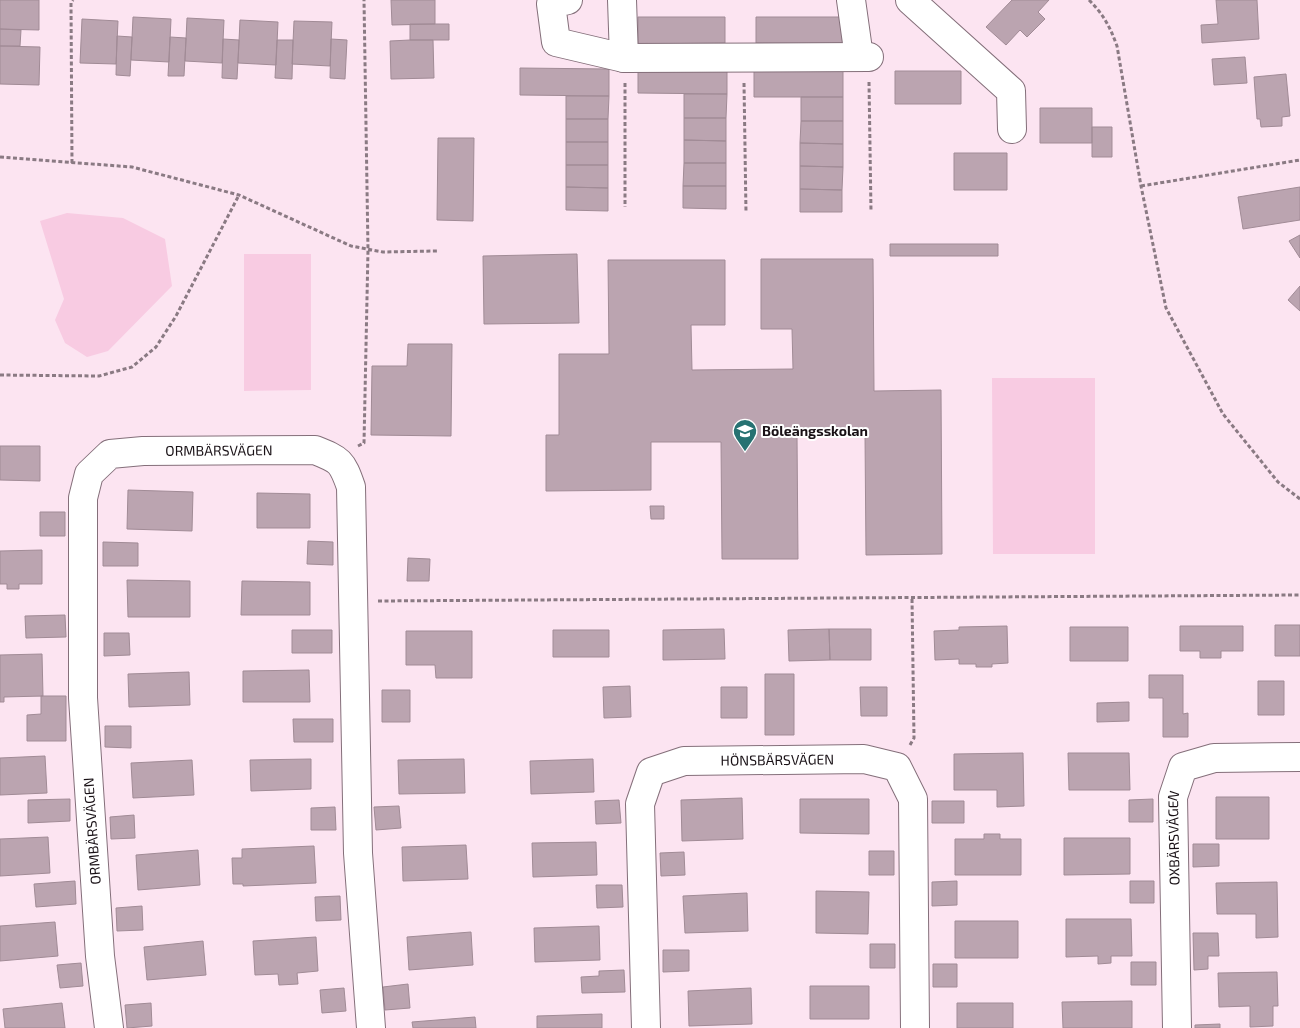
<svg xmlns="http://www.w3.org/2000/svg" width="1300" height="1028" viewBox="0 0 1300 1028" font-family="'Exo 2',sans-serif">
<rect width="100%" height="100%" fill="#fce4f1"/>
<!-- green -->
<path fill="#f8cbe2" d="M67 213 123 218 165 239 172 286 108 351 87 357 65 343 55 320 64 299 40 221Z
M244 254H311V390L244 391Z
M992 378H1095V554H993Z"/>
<!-- building -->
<path fill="#bba4b0" stroke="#a18b96" d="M0 0H39V30L0 29Z
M391 0H435V24L392 25Z
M1012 0H1049L1038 12 1045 19 1027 37 1020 30 1006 45 986 27Z
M1216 0H1257L1259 39 1202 43 1201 25 1218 24Z
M133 17 171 19 169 62 131 60Z
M638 17H725V43L638 44Z
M756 17H844V44L756 43Z
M187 18 224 20 222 63 185 61Z
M82 19 118 21 116 64 80 63Z
M240 20 278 22 276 65 238 63Z
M294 21 332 22 330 66 292 64Z
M410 24H449V40H410Z
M0 29 21 30 20 46H0Z
M117 36 132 37 130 76 116 75Z
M170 37 186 38 184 76H168Z
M223 39 239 40 237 79 222 78Z
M331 39 347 40 345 79 330 78Z
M277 40H293L292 79 275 78Z
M410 40H433L434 78 391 79 390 41Z
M0 46 40 47 39 85 0 84Z
M1245 57 1247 83 1214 85 1212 59Z
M638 67 727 68V94L638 93Z
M520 68 609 69V96L520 95Z
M754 70 843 71V97H754Z
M895 71H961V104H895Z
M1286 74 1290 116 1282 117V126L1261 127 1260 119H1257L1254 77Z
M684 94H727L726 118H684Z
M566 96H609L608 119H566Z
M801 97H843V121H801Z
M1040 108H1092V143H1040Z
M684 118H726V141L684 140Z
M566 119H608V142H566Z
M801 121H843V144L800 143Z
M1092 127H1112V157H1092Z
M438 138H474L473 221 437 220Z
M684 140 726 141V163H684Z
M566 142H608V165H566Z
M800 143 843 144V167L800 166Z
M954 153H1007V190H954Z
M684 163H726V186H683Z
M566 165H608V188L566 187Z
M800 166 843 167 842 190 800 189Z
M683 186H726V209L683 208Z
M566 187 608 188V211L566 210Z
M1300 187V220L1243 229 1238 197Z
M800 189 842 190V212H800Z
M1300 235V258L1289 241Z
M890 244H998V256H890Z
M577 254 579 323 484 324 483 256Z
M761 259H873L874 391 941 390 942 554 866 555 865 434 797 435 798 559H722L721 442H651V490L546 491V435H559V354H609L608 260H725V325H691L692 370 793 369 792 329H761Z
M1300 286V311L1288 300Z
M408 344H452L451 436 371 435 372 366H407Z
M0 446H40V481L0 480Z
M128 490 193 492 192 531 127 529Z
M257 493 310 494V528H257Z
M650 506H664V519H651Z
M40 512H65V536H40Z
M308 541 333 542V565L307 564Z
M103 542 138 543V566H103Z
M42 550V584H19V589H7V584H0V551Z
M408 558 430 559 429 581H407Z
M127 580 190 581V617H128Z
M242 581 310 582V615H241Z
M65 615 66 637 26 638 25 616Z
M1275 625H1300V656H1275Z
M1007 626 1008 663 992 664V667H976V664H959V659L935 660 934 631 959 630V627Z
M1180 626H1243V651H1221V658H1200V651H1180Z
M1070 627H1128V661H1070Z
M724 629 725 659 663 660V630Z
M829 629H871V660H830Z
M829 629 830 660 789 661 788 630Z
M292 630H332V653H292Z
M553 630H609V657H553Z
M406 631H472V678H436L435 665H406Z
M104 633H129L130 655 104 656Z
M42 654 43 696 4 697V702H0V655Z
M309 670 310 702H243V671Z
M189 672 190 705 129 707 128 674Z
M765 674H794V735H765Z
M1149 675H1183V714L1188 713V737H1163V698H1149Z
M1258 681H1284V715H1258Z
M630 686 631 717 604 718 603 687Z
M721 687H747V718H721Z
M860 687H887V716H861Z
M382 690H410V722H382Z
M41 696H66V741H27V715L41 714Z
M1129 702V721L1097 722V703Z
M293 719H333V742H294Z
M105 726H131V748L105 747Z
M1023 753 1024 806 997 807V790H954V754Z
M1068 753H1129L1130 790H1069Z
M45 756 47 793 0 795V758Z
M311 759V789L251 791 250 760Z
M464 759 465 793 399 794 398 760Z
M593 759 594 792 531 794 530 761Z
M192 760 194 795 133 798 131 763Z
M1216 797H1269V839H1216Z
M742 798 743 839 682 841 681 800Z
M70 799V821L28 823V800Z
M800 799H869V834L800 833Z
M1153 799V822H1129V800Z
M619 800 621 823 596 824 595 801Z
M932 801H964V823H932Z
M399 806 401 828 376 830 374 807Z
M335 807 336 830H311V808Z
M134 815 135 838 111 839 110 817Z
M984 834H1000V839H1021V875H955V839H984Z
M48 837 50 873 0 876V839Z
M1064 838H1130V874L1064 875Z
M596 842 597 875 533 877 532 843Z
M1193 844H1219V866L1193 867Z
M466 845 468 879 403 881 402 847Z
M314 846 316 883 243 886V884H233L232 858H242V849Z
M198 850 200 885 138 890 136 855Z
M869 851H894V875H869Z
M684 852 685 875 661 876 660 853Z
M75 881 76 904 36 907 34 884Z
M957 881V905L932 906V882Z
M1130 881H1154V903H1130Z
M1277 882 1278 937 1256 938V914H1217L1216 883Z
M596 885H622L623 907 597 908Z
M816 891 869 892 868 934 816 933Z
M747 893 748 931 685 933 683 896Z
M340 896 341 920 316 921 315 897Z
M142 906 143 930 117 931 116 908Z
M1066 919H1131L1132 956H1111V963L1098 964V956L1066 957Z
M955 921H1018V958H955Z
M55 922 58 956 0 961V926Z
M599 926 600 960 535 962 534 928Z
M471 932 473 965 409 970 407 937Z
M1193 933H1218L1219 956H1208V969L1194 970Z
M316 937 318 971 297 973 298 984 279 985 278 974 255 975 253 941Z
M203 941 206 975 147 980 144 947Z
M870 944H895V968H870Z
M663 950H689V971L663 972Z
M1131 962H1156V985H1131Z
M81 963 83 986 60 988 57 965Z
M933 964H957V987H933Z
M624 970 625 992 582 993 581 977 599 976V971Z
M1277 972 1278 1006H1273V1026L1250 1027V1006L1219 1007 1218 973Z
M408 984 410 1008 385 1010 383 987Z
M810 986H869V1019H810Z
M344 988 346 1011 322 1013 320 990Z
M751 988 752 1024 689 1026 688 991Z
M1132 1001V1028H1063L1062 1002Z
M62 1003 65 1028H5L3 1009Z
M151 1003 152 1026 127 1028 125 1005Z
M957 1003H1013V1028H957Z
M602 1014V1028H537V1016Z
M475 1017 476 1028H413L412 1022Z
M1220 1024V1028H1195V1025Z"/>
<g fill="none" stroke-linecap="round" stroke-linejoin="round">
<!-- minor casing -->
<g stroke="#846f7a" stroke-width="30">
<g id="minor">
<path d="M568 0 551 4 556 42 624 58 622 0"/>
<path d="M851 0 859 57"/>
<path d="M910 0 1011 91 1012 129"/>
<path d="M624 58 869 57"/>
<path id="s1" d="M109 1028 100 956 83 698V498L89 474 110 454 143 451 315 450C340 460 342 461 351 487L358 853 371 1028"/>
<path id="s2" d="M646 1028 640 804 651 772 684 761 864 759 897 767 913 799 915 1028"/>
<path id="s3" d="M1177 1028 1173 797 1183 767 1214 758 1300 757"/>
</g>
</g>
<!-- path -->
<path stroke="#8a7a83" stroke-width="3" stroke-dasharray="4 2.5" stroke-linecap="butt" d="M1089 0C1104 15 1110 27 1117 46L1141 186 1166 308 1223 414 1278 482 1300 499
M869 82 871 212
M625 83V207
M744 83 746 213
M0 157 132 167 239 195 351 246 383 252 437 251
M72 163 71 3 73 0
M1141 186 1300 160
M0 375 99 376 132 367 156 347 176 316 239 195
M358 446 364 443 368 250 364 0
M378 601 1300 595
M910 745 914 738 912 598"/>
<!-- minor -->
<use href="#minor" stroke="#fff" stroke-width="28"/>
</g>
<!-- icons -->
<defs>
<g id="school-pin" transform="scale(1.25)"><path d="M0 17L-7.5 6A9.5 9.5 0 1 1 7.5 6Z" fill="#277272" stroke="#fff"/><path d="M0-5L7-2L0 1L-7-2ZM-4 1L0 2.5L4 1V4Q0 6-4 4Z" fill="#fff"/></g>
</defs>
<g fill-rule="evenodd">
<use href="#school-pin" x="745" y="431"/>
</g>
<g text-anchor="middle" stroke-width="4" stroke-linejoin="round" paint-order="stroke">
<!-- poi labels -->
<g font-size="14" font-weight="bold" fill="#191116" stroke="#fff" text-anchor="start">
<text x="762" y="436">Böleängsskolan</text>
</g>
<!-- street labels -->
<g font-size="14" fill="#191116" stroke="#fff">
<text dy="5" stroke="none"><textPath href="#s1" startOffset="694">ORMBÄRSVÄGEN</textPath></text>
<text dy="5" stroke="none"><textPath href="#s2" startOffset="386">HÖNSBÄRSVÄGEN</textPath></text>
<text transform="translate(92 831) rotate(-94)" y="5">ORMBÄRSVÄGEN</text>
<text dy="5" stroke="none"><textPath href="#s3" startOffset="190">OXBÄRSVÄGEN</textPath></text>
</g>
</g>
</svg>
